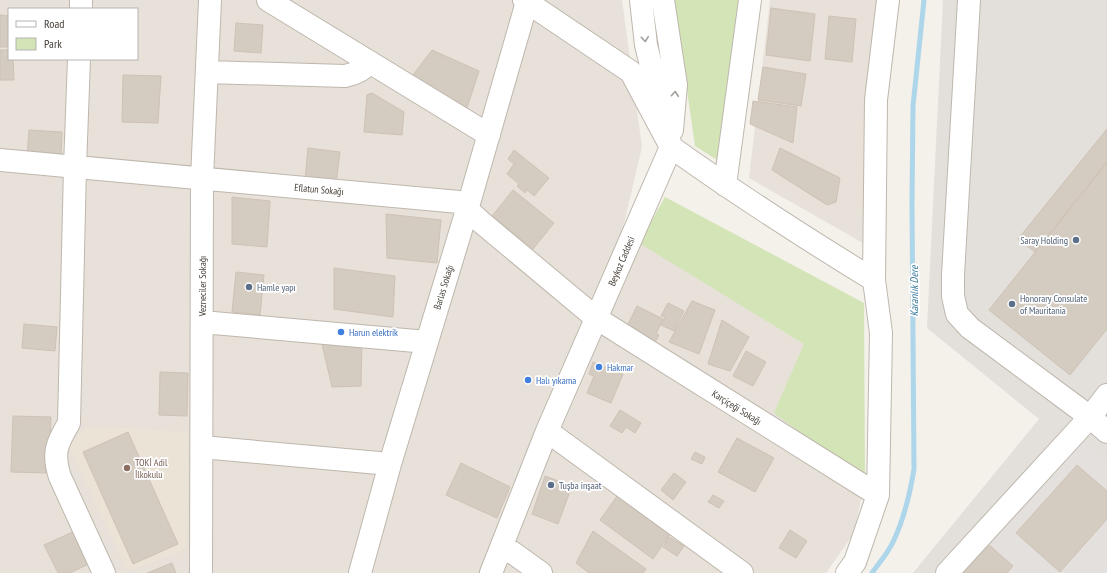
<svg xmlns="http://www.w3.org/2000/svg" width="1107" height="573" viewBox="0 0 1107 573" font-family="'PT Sans Narrow',sans-serif">
<rect width="100%" height="100%" fill="#f4f0ea"/>
<!-- residential -->
<path fill="#e7e1d9" fill-rule="evenodd" d="M0 0H622L642 147 622 232 805 344 865 480 854 533 826 573H0ZM9 9H137V59H9Z
M770 0H890L863 243 749 178Z"/>
<!-- industrial -->
<path fill="#e3dfdb" d="M943 0H1107V573H913L1039 419 927 328Z"/>
<!-- education -->
<path fill="#ebe3d6" d="M87 426 188 432 187 549 128 571 68 446Z"/>
<!-- green -->
<path fill="#d3e4b7" d="M674 0H744L725 165 695 146Z
M665 197 864 303 865 480 774 413 804 344 639 243Z"/>
<!-- parking -->
<path fill="#e3e0de" d="M1073 433 1107 463V573H944Z"/>
<g fill="none" stroke-linecap="round" stroke-linejoin="round">
<!-- stream -->
<path stroke="#add6ea" stroke-width="5" d="M872 573C879 563 888 553 893 542 904 519 910 494 914 469L912 203 913 106 924 0"/>
</g>
<!-- building -->
<path fill="#d4cbc1" stroke="#cec2b4" d="M771 8 815 14 810 61 766 55Z
M0 15 9 16V47H0Z
M829 16 856 19 852 62 825 59Z
M236 23 263 25 261 53 234 51Z
M0 50H9V59H13L14 80H0Z
M432 50 479 71 466 111 413 75Z
M763 67 806 74 801 106 758 100Z
M123 75 161 76 158 123 122 122Z
M372 93 404 112 402 135 364 132 367 95Z
M753 101 797 107 793 143 750 124Z
M1107 129V162L1035 252 1018 239Z
M29 130 62 132 61 158 27 156Z
M308 148 340 152 336 184 305 180Z
M780 148 840 178 836 202 827 205 772 170Z
M514 150 549 178 534 196 527 190 525 193 517 186 519 184 507 174 514 164 508 159Z
M1107 162V329L1070 375 989 310Z
M513 190 554 223 533 249 492 216Z
M232 197 270 201 267 247 232 244Z
M386 214 441 220 437 263 387 258Z
M334 268 395 276 393 317 334 309Z
M236 272 264 275 260 315 232 312Z
M692 301 715 310 699 354 669 342Z
M668 303 684 311 674 331 661 325 665 317 661 316Z
M637 306 663 319 656 334 659 335 653 346 624 332Z
M722 320 749 337 730 371 708 364Z
M24 324 57 327 55 351 22 348Z
M362 338 361 386 332 387 321 340Z
M746 351 766 362 753 386 733 376Z
M593 362 623 374 611 403 587 393 594 376 589 374Z
M160 372 188 373 187 416 159 415Z
M620 410 641 423 635 433 626 427 622 433 610 426Z
M13 416 51 417 49 473 11 472Z
M128 432 178 544 133 564 83 452Z
M737 438 774 458 755 492 718 472Z
M695 452 705 457 702 464 691 459Z
M461 463 510 487 497 518 446 495Z
M1077 465 1107 491V519L1060 572 1016 533Z
M674 473 686 482 673 500 661 490Z
M545 476 572 486 558 524 532 514Z
M620 492 672 531 653 559 600 520Z
M713 495 724 501 719 508 708 502Z
M77 530 93 562 70 573H58L44 545Z
M790 530 807 541 796 558 779 548Z
M593 531 646 569 643 573H589L576 563Z
M669 537 684 546 677 556 663 547Z
M987 543 1013 566 1007 573H960Z
M172 563 176 573H147Z"/>
<g fill="none" stroke-linecap="round" stroke-linejoin="round">
<!-- minor casing -->
<g stroke="#beb7ad" stroke-width="24">
<path id="minor" d="M268 0 489 135
M641 0 646 45 671 147C737 194 805 238 874 280L881 333 878 495 855 562 847 573
M663 0 676 85 672 130
M969 0 953 275V296L957 314 970 328 1090 417 1107 432
M81 9V0
M79 59 75 167 69 423C57 443 52 453 60 477L104 573
M207 72 345 76C355 74 363 71 370 62
M0 160 459 202 481 222 596 318 878 495
M725 185 750 0
M874 280 876 100 888 0
M202 322 427 342
M547 431 742 573
M202 447 390 464
M502 545 541 573
M201 573 202 178 210 0
M360 573 390 464 467 210 527 2
M491 573 547 431 671 147 631 72 524 0
M947 573 1090 417 1107 395"/>
</g>
<!-- minor -->
<use href="#minor" stroke="#fff" stroke-width="22"/>
</g>
<!-- one-way arrows -->
<defs><path id="oneway-chevron" d="M-2-3.5L2.5 0L-2 3.5" fill="none" stroke-width="1.6" stroke-linecap="round" stroke-linejoin="round"/></defs>
<g stroke="#a3a09c">
<use href="#oneway-chevron" transform="translate(645 39) rotate(84)"/>
<use href="#oneway-chevron" transform="translate(675 94) rotate(-85)"/>
</g>
<!-- markers -->
<g fill="#5c6f8a" stroke="#fff" stroke-width="1.5">
<circle cx="1076" cy="240" r="4"/>
<circle cx="249" cy="287" r="4"/>
<circle cx="1012" cy="304" r="4"/>
<circle cx="551" cy="485" r="4"/>
</g>
<g fill="#3f7fe0" stroke="#fff" stroke-width="1.5">
<circle cx="341" cy="332" r="4"/>
<circle cx="599" cy="367" r="4"/>
<circle cx="528" cy="380" r="4"/>
</g>
<circle fill="#8d6e63" stroke="#fff" stroke-width="1.5" cx="127" cy="468" r="4"/>
<g text-anchor="middle" stroke-width="3.5" stroke-linejoin="round" paint-order="stroke">
<!-- street labels -->
<g font-size="10" fill="#474039" stroke="#fff">
<text transform="translate(319 189) rotate(5)" y="4">Eflatun Sokağı</text>
<text transform="translate(621 261) rotate(-67)" y="4">Beykoz Caddesi</text>
<text transform="translate(202 286) rotate(-90)" y="4">Vezneciler Sokağı</text>
<text transform="translate(443 287) rotate(-73)" y="4">Barlas Sokağı</text>
<text transform="translate(737 407) rotate(32)" y="4">Karçiçeği Sokağı</text>
</g>
<!-- service labels -->
<g font-size="10" fill="#4e5e75" stroke="#fff" text-anchor="start">
<text x="1068" y="244" text-anchor="end">Saray Holding</text>
<text x="257" y="291">Hamle yapı</text>
<text x="1020" y="302">Honorary Consulate<tspan x="1020" dy="12">of Mauritania</tspan></text>
<text x="559" y="489">Tuşba inşaat</text>
</g>
<!-- shop labels -->
<g font-size="10" fill="#366cbe" stroke="#fff" text-anchor="start">
<text x="349" y="336">Harun elektrik</text>
<text x="607" y="371">Hakmar</text>
<text x="536" y="384">Halı yıkama</text>
</g>
<!-- education labels -->
<g font-size="10" fill="#785e54" stroke="#fff" text-anchor="start">
<text x="135" y="466">TOKİ Adil<tspan x="135" dy="12">İlkokulu</tspan></text>
</g>
<!-- water labels -->
<g font-size="11" font-style="italic" fill="#37799b" stroke="#fff">
<text transform="translate(914 291) rotate(-90)" y="4">Karanlık Dere</text>
</g>
</g>
<!-- legend -->
<rect x="8" y="8" width="130" height="52" fill="#ffffff" stroke="#b5b3b0"/>
<rect x="16" y="21" width="20" height="6" fill="#ffffff" stroke="#b5b3b0"/>
<text x="44" y="28" font-size="12" fill="#474039">Road</text>
<rect x="16" y="38" width="20" height="12" fill="#d3e4b7" stroke="#b5b3b0"/>
<text x="44" y="48" font-size="12" fill="#474039">Park</text>
</svg>
